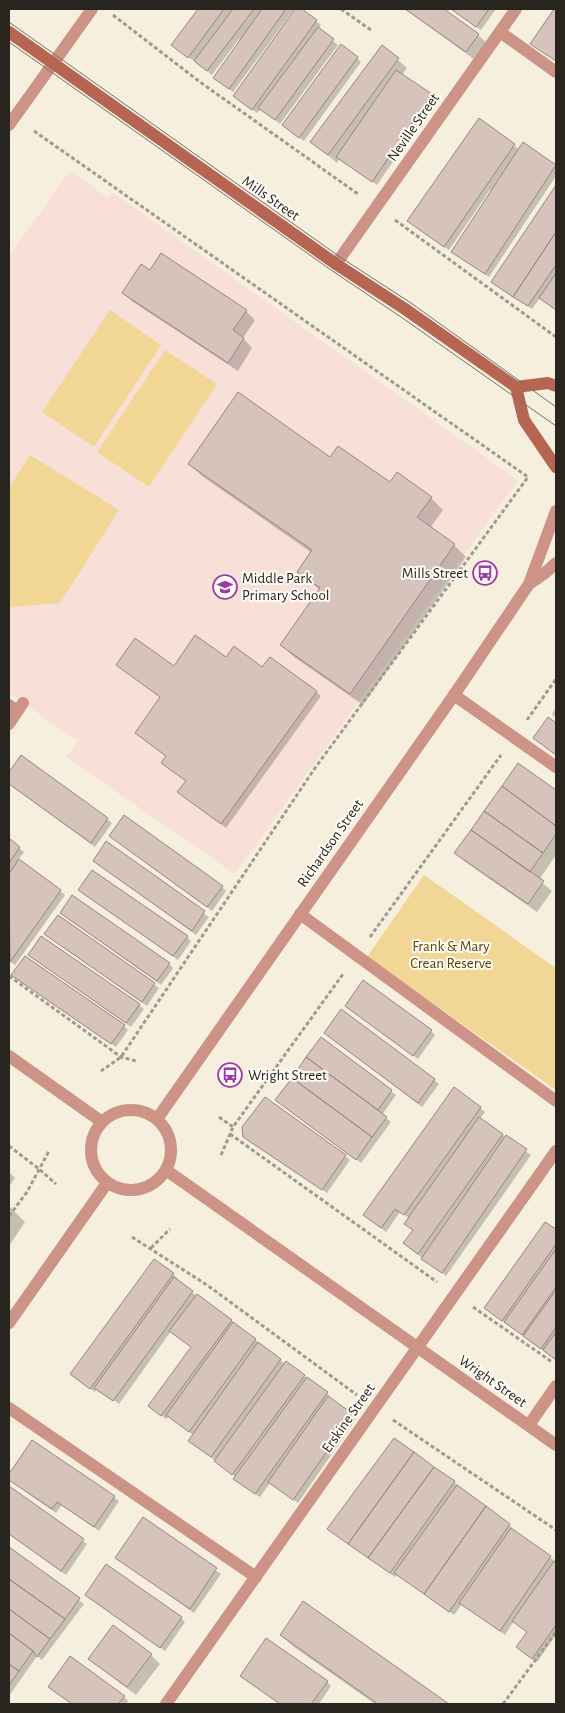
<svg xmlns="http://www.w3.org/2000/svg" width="565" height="1713" viewBox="0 0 565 1713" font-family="'Alegreya Sans',sans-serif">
<rect width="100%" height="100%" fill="#f6efde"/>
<!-- education -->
<path fill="#f8dfd7" d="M70 171 108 198 112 192 518 480 235 874 66 757 78 741 9 693V256Z"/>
<!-- green -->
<path fill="#f1d696" d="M110 310 161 345 94 447 42 412Z
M165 350 217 384 149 487 97 452Z
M30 455 119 510 60 603 9 607V488Z
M424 875 556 968V1090L367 957Z"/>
<!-- shadow -->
<path fill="#0003" d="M200 9H294L233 92 219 82 241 40 239 39 212 75 173 45Z
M297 9H299L316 21 321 25 318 29 338 45 280 124 261 109 257 113 234 95Z
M405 9H442L478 35 487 43 475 60Z
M451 9H496L481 30Z
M555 9H556V61L532 44Z
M382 46 407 68 402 75 435 100 377 185 340 159 337 163 312 142Z
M357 58 361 62 304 141 288 129Z
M480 120 520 150 523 144 556 166V176L489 277 457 256 492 191 490 190 449 250 413 225Z
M556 188V310L540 298 532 309 493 282Z
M151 272 246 311 255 320 243 338 252 348 238 371 133 302 124 293Z
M330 459 391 484 431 498 443 510 430 528 454 545 466 557 363 705 294 657 282 645 320 590 298 571 312 553 202 476 190 464Z
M226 659 263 668 316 692 321 696 226 828 179 792 187 781 167 757 136 733 162 698 118 665 174 668Z
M556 707V718L552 714Z
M22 756 112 823 95 847 9 784V774Z
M519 765 556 791V855L539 880 552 891 537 912 464 861 456 852Z
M110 836 222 887 226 891 212 911Z
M9 840 24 852 18 860 65 895 15 965 9 961Z
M107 843 209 917 196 935 99 865Z
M84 894 187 937 191 941 178 960Z
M61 913 169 964 173 968 161 985Z
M58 917 159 988 147 1006 50 938Z
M29 955 139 1005 144 1009 131 1027Z
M17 979 124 1026 128 1030 116 1047Z
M346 1006 431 1031 435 1035 418 1059Z
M330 1037 434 1080 439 1084 422 1107Z
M322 1039 396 1095 382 1115 391 1122 361 1163 277 1100Z
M480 1108 485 1112 480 1119 531 1155 446 1276 409 1248 414 1231 405 1223 409 1218 400 1212 386 1232 365 1215Z
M244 1136 345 1156 350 1160 327 1193Z
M9 1172 15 1178 9 1187Z
M9 1206 25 1222 9 1246Z
M546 1223 556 1231V1360L490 1312Z
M155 1261 173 1274 178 1279 176 1281 232 1321 285 1364 304 1376 327 1393 331 1398 330 1399 356 1419 298 1503 270 1483 260 1497 239 1483 236 1477 216 1461 194 1445 193 1435 169 1416 166 1419 154 1410 192 1348 171 1331 119 1404 99 1389H97L95 1392 76 1379Z
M394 1440 454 1482 509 1525 513 1529 512 1530 555 1561 554 1562 556 1564V1635L537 1662 522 1652 528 1632 514 1621 505 1635 462 1604 454 1615 397 1574 395 1577 329 1529Z
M32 1441 119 1501 99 1531 62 1505 56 1513 9 1480V1476Z
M9 1487 87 1544 66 1575 9 1534Z
M143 1519 221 1574 194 1613 116 1558Z
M9 1548 84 1604 42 1660 37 1656 9 1696Z
M91 1599 181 1618 185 1622 165 1651Z
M304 1603 447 1704H375L294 1647 281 1635Z
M151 1655 160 1664 136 1695 99 1667 90 1659Z
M246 1680 327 1682 331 1686 319 1704H280Z
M54 1691 124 1697 128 1701 126 1704H72Z"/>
<!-- building -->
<path fill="#d6c3bc" stroke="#988680" d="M198 9H224L188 58 171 45Z
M233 9H254L207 71 194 61Z
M262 9H286L229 89 213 78Z
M295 9H302L317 20 252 110 233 96Z
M405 9H444L479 34 466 52Z
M451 9H489L476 27Z
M554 9H556V61L530 44Z
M318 27 334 39 275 120 258 108Z
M341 44 358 57 299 138 282 125Z
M382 45 399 58 328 155 310 142Z
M396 70 432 94 372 182 336 157Z
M479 118 515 144 444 247 407 221Z
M523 142 556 165 485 274 451 252Z
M556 185V232L513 297 491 282Z
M556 232V265L528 306 513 297Z
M161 253 247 310 233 330 244 338 228 363 122 293 141 264 150 270Z
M556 273V310L539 298Z
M238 392 330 457 338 446 390 482 397 472 432 497 417 517 455 544 350 694 280 645 320 588 297 572 312 550 188 464Z
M195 635 226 657 234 646 262 667 270 657 317 691 221 824 177 792 186 781 161 763 166 756 135 733 160 697 116 665 135 638 174 666Z
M548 717 556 723V755L533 738Z
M21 755 108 818 91 843 9 784V772Z
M518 763 556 790V826L502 786Z
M502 786 556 826V834L543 853 484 811Z
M484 811 543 853 530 872 471 830Z
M124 815 223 886 207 907 109 836Z
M471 830 544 881 528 904 454 853Z
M9 838 20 847 9 863Z
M106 841 205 911 192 931 93 861Z
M19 859 61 890 10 962 9 874Z
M92 870 188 936 173 956 78 890Z
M72 895 170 963 157 981 60 913Z
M58 915 155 983 142 1002 44 934Z
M41 936 140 1004 126 1023 28 955Z
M25 956 125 1025 111 1044 11 975Z
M363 980 432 1030 413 1056 345 1006Z
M341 1009 435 1079 418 1103 324 1033Z
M321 1037 392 1090 378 1110 306 1057Z
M306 1057 387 1117 372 1137 292 1078Z
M292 1078 372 1137 356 1160 275 1100Z
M454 1087 481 1107 404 1215 395 1209 381 1228 363 1215Z
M265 1097 346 1155 322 1190 243 1137 242 1127Z
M479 1117 503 1134 418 1254 403 1243 413 1230 404 1224Z
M506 1135 527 1149 442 1273 421 1259Z
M545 1222 556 1229V1244L502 1321 484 1308Z
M556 1249V1287L522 1335 504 1322Z
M154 1259 174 1273 90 1389 70 1374Z
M174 1277 193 1291 113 1401 94 1388Z
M556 1290V1327L541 1349 523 1336Z
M197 1294 232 1320 161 1416 148 1406 191 1347 169 1331Z
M233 1322 256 1339 189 1432 166 1415Z
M556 1332V1360L543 1350Z
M258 1342 281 1359 211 1457 188 1441Z
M286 1361 305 1375 232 1475 214 1461Z
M307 1377 328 1392 255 1494 233 1479Z
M328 1396 353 1414 293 1500 268 1482Z
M394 1438 414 1452 348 1544 327 1529Z
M32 1440 115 1496 94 1527 57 1502 52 1509 9 1480V1474Z
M414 1452 434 1467 368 1558 348 1544Z
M434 1467 455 1481 390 1573 368 1558Z
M457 1485 486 1506 424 1594 394 1573Z
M9 1486 84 1539 61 1571 9 1534Z
M486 1506 510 1524 449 1612 424 1594Z
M143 1517 217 1568 190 1609 115 1558Z
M511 1528 551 1556 500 1631 459 1603Z
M9 1547 80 1598 65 1619 9 1579Z
M554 1561 556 1563V1625L532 1659 516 1647 527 1632 512 1621Z
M106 1564 182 1617 160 1648 85 1595Z
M9 1579 65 1619 50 1639 9 1609Z
M303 1601 449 1704H378L280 1635Z
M9 1609 50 1639 37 1657 33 1651 9 1633Z
M113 1625 152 1654 127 1687 88 1659Z
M9 1633 33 1651 19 1671 9 1664Z
M266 1638 328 1681 311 1704H280L240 1676Z
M70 1656 125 1696 118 1704H72L48 1687Z
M9 1664 19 1671 9 1685Z"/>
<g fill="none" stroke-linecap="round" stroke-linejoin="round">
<!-- path -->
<path stroke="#a09b8e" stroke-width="3" stroke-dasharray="4 2.5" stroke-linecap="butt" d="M341 9 371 30
M113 15 200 82 358 194
M34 131 528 477 315 768 121 1057 101 1071
M395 220 556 337
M527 720 556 679
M370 937 501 755
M9 976 121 1057 136 1061
M219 1117 233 1127
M230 1134 437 1282
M9 1146 39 1169 56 1184
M221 1155 233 1127 343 974
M9 1216 27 1192 49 1151
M132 1237 207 1285 357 1395
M151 1248 170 1229
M473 1307 552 1362
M393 1420 556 1530
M503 1704 556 1632"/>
<!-- lane -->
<path stroke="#cc9386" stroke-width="12" d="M500 32 556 72
M454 695 556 767
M9 705 17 711
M300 914 556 1101
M9 1408 256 1577
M529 1425 556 1386"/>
<!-- street -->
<path stroke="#cc9386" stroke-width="12" d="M9 125 92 9
M336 264 516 9
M529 584 545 573 556 563
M9 724 23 703
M9 1056 102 1122
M91 1150a40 40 0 1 1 80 0a40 40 0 1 1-80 0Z
M157 1119 454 695 529 584 556 511
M166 1170 556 1445
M9 1323 107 1183
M166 1704 556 1151"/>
<!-- secondary -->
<path stroke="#b66553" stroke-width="12" d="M9 32 336 264 405 309 516 387 548 383 556 386
M516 387 524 420 556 467"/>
<!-- tram -->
<path stroke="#757066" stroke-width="1" d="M9 22 340 257 411 303 556 407
M9 42 331 270 401 317 556 426"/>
</g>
<!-- icons -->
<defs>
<g id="bus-ring" transform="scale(1.25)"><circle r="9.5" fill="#fffcf6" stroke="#9a3ca5" stroke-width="1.5"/><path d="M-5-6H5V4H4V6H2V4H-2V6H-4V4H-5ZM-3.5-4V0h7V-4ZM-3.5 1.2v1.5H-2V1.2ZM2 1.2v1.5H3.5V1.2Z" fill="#9a3ca5"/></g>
<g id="school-ring" transform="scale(1.25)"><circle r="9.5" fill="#fffcf6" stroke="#9a3ca5" stroke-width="1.5"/><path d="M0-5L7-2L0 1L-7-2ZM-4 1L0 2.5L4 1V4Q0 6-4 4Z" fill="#9a3ca5"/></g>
</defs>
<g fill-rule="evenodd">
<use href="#bus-ring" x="485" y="573"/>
<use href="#school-ring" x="225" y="587"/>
<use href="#bus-ring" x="230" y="1075"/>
</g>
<g text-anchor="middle" stroke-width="4" stroke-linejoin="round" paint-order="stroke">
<!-- street labels -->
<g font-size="15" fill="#28251f" stroke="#fffcf6">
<text transform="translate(413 127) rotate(-55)" y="5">Neville Street</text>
<text transform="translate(271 198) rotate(35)" y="5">Mills Street</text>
<text transform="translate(330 843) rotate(-55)" y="5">Richardson Street</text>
<text transform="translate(493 1381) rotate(35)" y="5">Wright Street</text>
<text transform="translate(348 1418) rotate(-55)" y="5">Erskine Street</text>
</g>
<!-- poi labels -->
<g font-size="15" fill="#28251f" stroke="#fffcf6" text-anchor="start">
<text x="468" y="578" text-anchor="end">Mills Street</text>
<text x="242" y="583">Middle Park<tspan x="242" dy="17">Primary School</tspan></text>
<text x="248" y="1080">Wright Street</text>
</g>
<!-- park labels -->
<g font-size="15" fill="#574304" stroke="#fffcf6">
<text x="451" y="951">Frank &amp; Mary<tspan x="451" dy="17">Crean Reserve</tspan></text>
</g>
</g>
<!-- border -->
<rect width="565" height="1713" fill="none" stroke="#28251f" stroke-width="20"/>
</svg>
